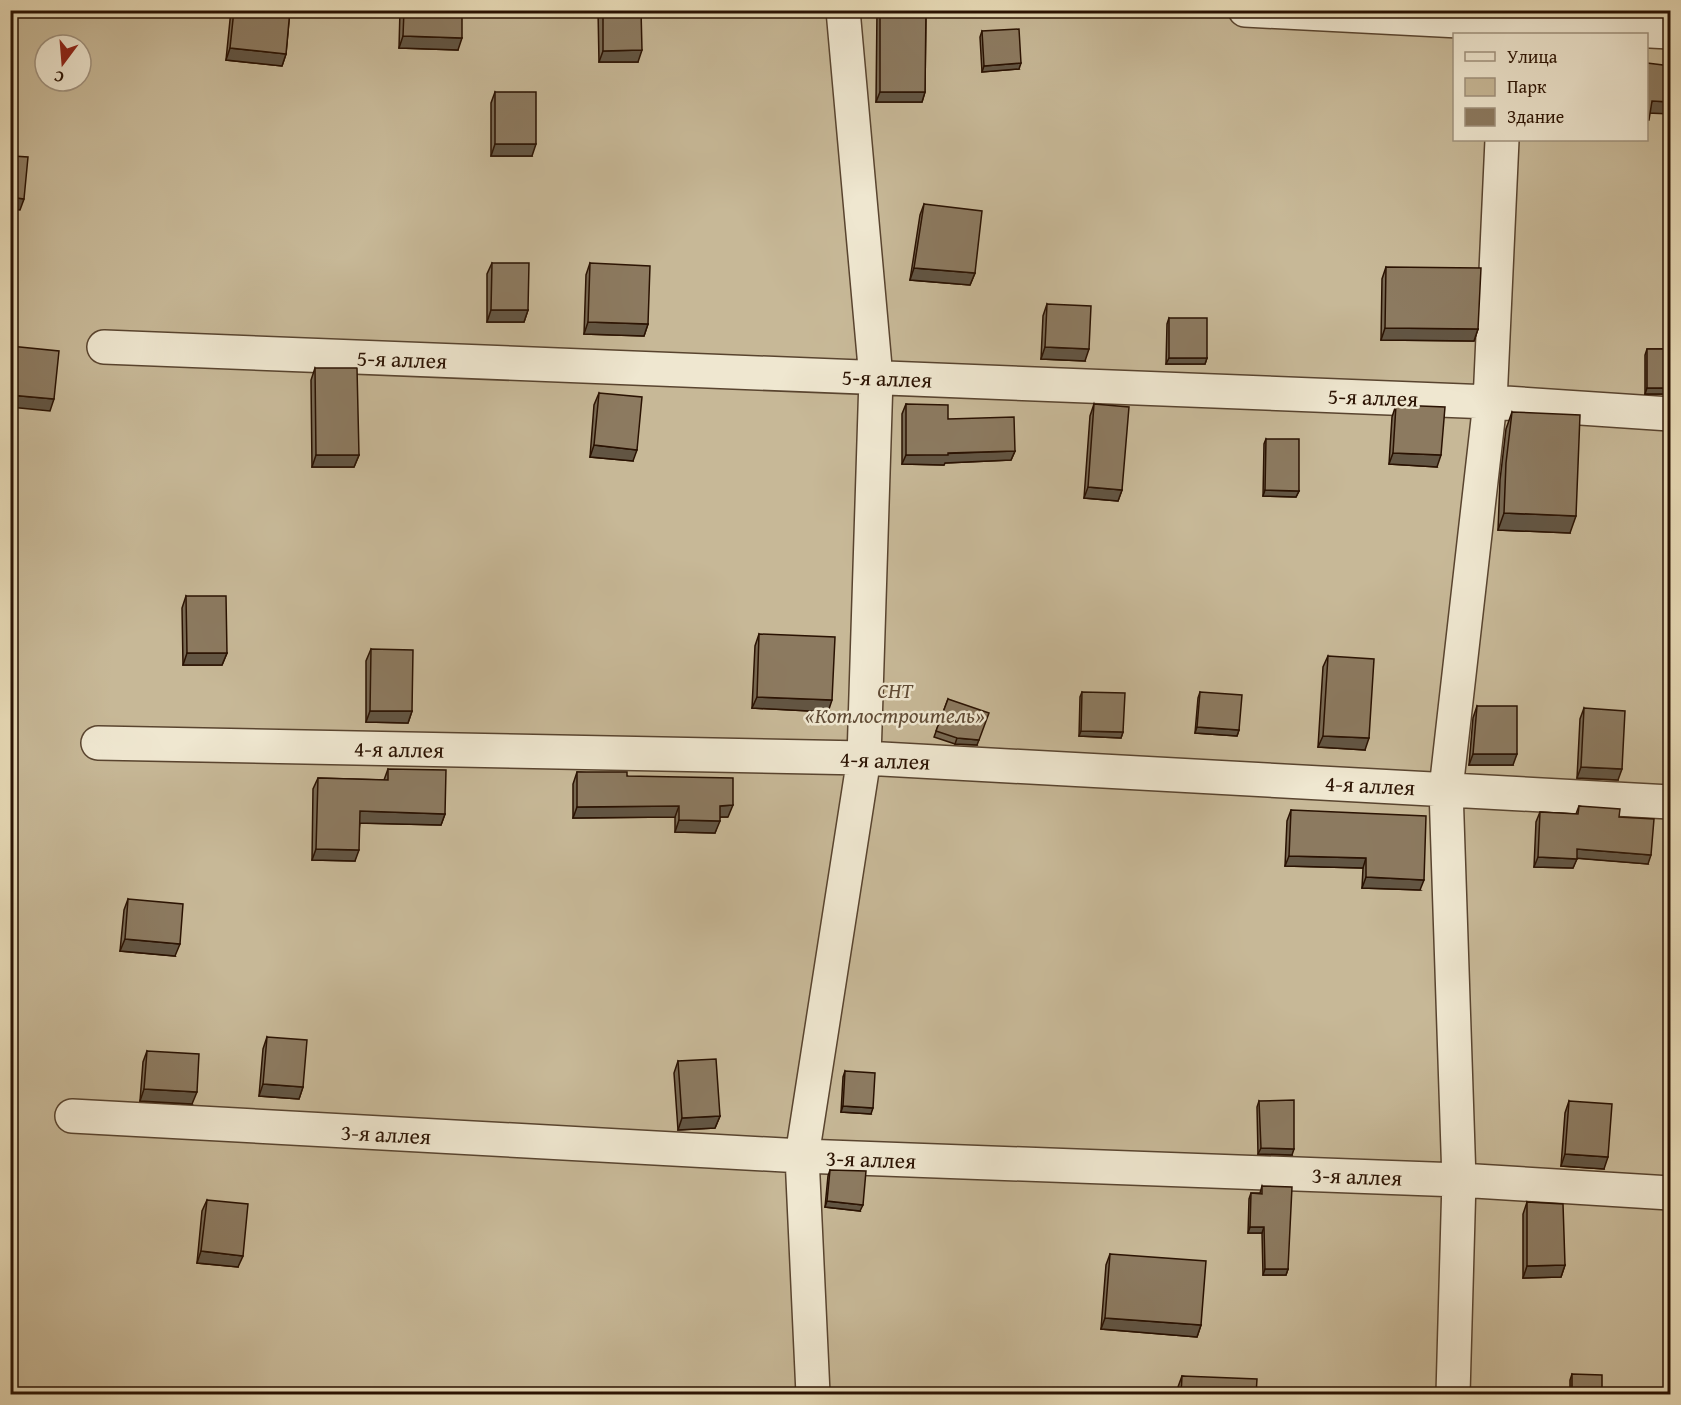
<svg xmlns="http://www.w3.org/2000/svg" width="1681" height="1405" viewBox="0 0 1681 1405" font-family="'Gentium Book Plus',serif">
<rect width="100%" height="100%" fill="#e7dab6"/>
<filter id="stains"><feTurbulence type="fractalNoise" baseFrequency=".00333" numOctaves="4"/><feColorMatrix values="0 0 0 0 .2 0 0 0 0 .09 0 0 0 0 .02 0 0 0 .5 -.17"/></filter>
<radialGradient id="worn" r=".72"><stop offset=".6" stop-color="#630" stop-opacity="0"/><stop offset="1" stop-color="#630" stop-opacity=".3"/></radialGradient>
<!-- green -->
<path fill="#c7b897" stroke="#78654c" stroke-width="1.5" fill-rule="evenodd" d="M10 11H1670V1394H11ZM1454 34H1646V140H1454ZM45 45H81V81H45Z"/>
<g fill="none" stroke-linecap="round" stroke-linejoin="round">
<!-- minor casing -->
<g stroke="#59442f" stroke-width="36">
<path id="minor" d="M1245 10 1670 32
M104 347 1490 402 1670 414
M98 743 864 758 1670 802
M72 1116 802 1156 1459 1180 1670 1193
M813 1394 802 1156 864 758 876 378 843 10
M1453 1394 1459 1180 1446 789 1490 402 1502 140"/>
</g>
<!-- minor -->
<use href="#minor" stroke="#efe7d0" stroke-width="33"/>
</g>
<!-- wall -->
<path fill="#786953" stroke="#2a1202" stroke-width="1.5" d="M231 10H290L286 54 282 66 226 60Z
M400 10H462L458 50 399 48Z
M598 10H641L638 62H599Z
M877 10H926L925 92 922 102H876Z
M982 31 1019 69 982 72 980 37Z
M495 92 532 156H491V103Z
M924 204 975 273 970 285 910 280 920 215Z
M492 263 528 310 524 322H487V274Z
M590 263 648 324 644 336 584 334 586 275Z
M1386 267 1478 329 1474 341 1381 340 1382 279Z
M1047 304 1085 361 1041 359 1043 316Z
M1169 318 1207 358 1205 364H1166L1167 324Z
M1647 349H1671V394H1645V355Z
M315 368 359 455 354 467H312L311 380Z
M599 393 633 461 590 457 594 405Z
M906 404 948 419 1015 451 1011 460 945 463 944 465 902 464V414Z
M1094 404 1122 490 1118 501 1084 498 1090 416Z
M1396 405 1437 467 1389 464 1392 417Z
M1512 412 1570 533 1498 530 1500 480 1506 429Z
M1266 439 1299 491 1296 497 1263 496 1264 444Z
M186 596 227 653 222 665H183L182 608Z
M759 634 828 712 752 708 755 646Z
M371 649 412 711 408 723 366 722V661Z
M1328 656 1365 750 1318 747 1323 667Z
M1082 692 1123 732 1121 738 1079 736 1080 697Z
M1200 692 1239 730 1237 736 1195 733 1198 698Z
M948 699 977 745 955 744 934 737Z
M1477 706 1513 765H1469L1473 718Z
M1584 708 1618 780 1577 778 1580 719Z
M388 769 445 814 441 825 360 823 355 861 312 860 313 789 318 778 384 780Z
M577 772 627 776 728 817H720L715 833 675 832V817L573 818V784Z
M1579 806 1619 817 1648 864 1577 858 1573 868 1534 867 1536 822 1540 812 1576 814Z
M1291 810 1420 890 1362 888 1363 868 1285 866 1287 821Z
M128 899 175 956 120 951 124 910Z
M267 1037 303 1087 299 1099 259 1096 263 1049Z
M147 1051 192 1104 140 1101 143 1062Z
M678 1061 720 1116 715 1128 678 1130 674 1073Z
M845 1071 871 1114 841 1112 843 1077Z
M1259 1101 1292 1155 1258 1154 1257 1107Z
M1569 1101 1604 1169 1561 1166 1565 1113Z
M830 1170 860 1211 825 1207 828 1176Z
M1262 1186 1288 1269 1286 1275H1263L1262 1233H1248L1249 1199 1251 1193H1260Z
M207 1200 238 1267 197 1263 202 1211Z
M1527 1202 1565 1265 1561 1277 1523 1278V1214Z
M1110 1254 1201 1325 1197 1337 1101 1329 1106 1265Z
M1572 1374 1602 1395H1570V1380Z
M1182 1376 1256 1395H1177L1178 1387Z"/>
<!-- shaded-wall -->
<path fill="#625543" stroke="#2a1202" stroke-width="1.5" d="M403 36 462 38 458 50 399 48Z
M230 48 286 54 282 66 226 60Z
M642 50 638 62H599L603 51Z
M1021 63 1019 69 982 72 984 66Z
M880 92H925L922 102H876Z
M1652 101 1671 102V114L1648 113Z
M495 144H536L532 156H491Z
M10 197 24 199 20 210 10 209Z
M914 268 975 273 970 285 910 280Z
M491 310H528L524 322H487Z
M588 322 648 324 644 336 584 334Z
M1385 328 1478 329 1474 341 1381 340Z
M1045 347 1089 349 1085 361 1041 359Z
M1169 358H1207L1205 364H1166Z
M1647 388H1671V394H1645Z
M10 395 54 399 50 411 10 407Z
M594 445 637 450 633 461 590 457Z
M1015 451 1011 460 945 463 944 465 902 464 906 455Z
M1393 453 1441 455 1437 467 1389 464Z
M316 455H359L354 467H312Z
M1088 487 1122 490 1118 501 1084 498Z
M1265 490 1299 491 1296 497 1263 496Z
M1504 513 1576 516 1570 533 1498 530Z
M187 653H227L222 665H183Z
M757 697 832 700 828 712 752 708Z
M370 711H412L408 723 366 722Z
M1197 727 1239 730 1237 736 1195 733Z
M1081 731 1123 732 1121 738 1079 736Z
M1323 736 1369 738 1365 750 1318 747Z
M957 738 979 740 977 745 955 744Z
M1473 754H1517L1513 765H1469Z
M1581 767 1622 769 1618 780 1577 778Z
M733 805 728 817H715L720 806Z
M679 806 675 817 573 818 577 807Z
M360 811 445 814 441 825 356 823Z
M679 820 720 821 715 833 675 832Z
M316 849 359 850 355 861 312 860Z
M1577 849 1651 855 1648 864 1574 858Z
M1289 856 1366 858 1363 868 1285 866Z
M1538 857 1577 859 1573 868 1534 867Z
M1366 877 1424 880 1420 890 1362 888Z
M125 939 180 944 175 956 120 951Z
M263 1084 303 1087 299 1099 259 1096Z
M144 1089 197 1092 192 1104 140 1101Z
M843 1106 873 1108 871 1114 841 1112Z
M720 1116 715 1128 678 1130 682 1118Z
M1261 1148 1294 1149 1292 1155 1258 1154Z
M1565 1154 1608 1157 1604 1169 1561 1166Z
M827 1201 863 1205 860 1211 825 1207Z
M1250 1227H1264L1262 1233H1248Z
M201 1251 243 1256 238 1267 197 1263Z
M1565 1265 1561 1277 1523 1278 1527 1266Z
M1265 1269H1288L1286 1275H1263Z
M1105 1318 1201 1325 1197 1337 1101 1329Z"/>
<!-- building -->
<path fill="#8c7a60" stroke="#2a1202" stroke-width="1.5" d="M234 10H290L286 54 230 48Z
M404 10H462V38L403 36Z
M603 10H641L642 50 603 51Z
M880 10H926L925 92H880Z
M1019 29 1021 63 984 66 982 31Z
M1647 63 1671 66V102L1652 101 1649 120H1647Z
M495 92H536V144H495Z
M10 130 15 131 13 156 28 157 24 199 10 197Z
M924 204 982 211 975 273 914 268Z
M492 263H529L528 310H491Z
M590 263 650 266 648 324 588 322Z
M1386 267 1481 268 1478 329 1385 328Z
M1047 304 1091 306 1089 349 1045 347Z
M1169 318H1207V358H1169Z
M10 346 59 351 54 399 10 395Z
M1647 349H1671V388H1647Z
M315 368H357L359 455H316Z
M599 393 642 397 637 450 594 445Z
M906 404 948 405V419L1014 417 1015 451 948 453V455H906Z
M1094 404 1129 407 1122 490 1088 487Z
M1396 405 1445 407 1441 455 1393 453Z
M1512 412 1580 415 1576 516 1504 513 1506 463Z
M1266 439H1299V491L1265 490Z
M186 596H226L227 653H187Z
M759 634 835 637 832 700 757 697Z
M371 649 413 650 412 711H370Z
M1328 656 1374 659 1369 738 1323 736Z
M1082 692 1125 693 1123 732 1081 731Z
M1200 692 1242 695 1239 730 1197 727Z
M948 699 989 713 979 740 957 738 936 731Z
M1477 706H1517V754H1473Z
M1584 708 1625 711 1622 769 1581 767Z
M388 769 446 770 445 814 360 811 359 850 316 849 318 778 388 780Z
M577 772H627V776L733 778V805L720 806V821L679 820V806L577 807Z
M1579 806 1620 809 1619 817 1654 819 1651 855 1577 849V859L1538 857 1540 812 1578 814Z
M1291 810 1426 816 1424 880 1366 877V858L1289 856Z
M128 899 183 904 180 944 125 939Z
M267 1037 307 1040 303 1087 263 1084Z
M147 1051 199 1054 197 1092 144 1089Z
M716 1059 720 1116 682 1118 678 1061Z
M845 1071 875 1073 873 1108 843 1106Z
M1294 1100V1149L1261 1148 1259 1101Z
M1569 1101 1612 1104 1608 1157 1565 1154Z
M830 1170 866 1171 863 1205 827 1201Z
M1262 1186 1292 1187 1288 1269H1265L1264 1227H1250L1251 1193 1262 1194Z
M207 1200 248 1204 243 1256 201 1251Z
M1527 1202 1563 1204 1565 1265 1527 1266Z
M1110 1254 1206 1261 1201 1325 1105 1318Z
M1572 1374 1602 1375V1395H1572Z
M1182 1376 1257 1379 1256 1395H1181Z
M350 1393 369 1395H350Z"/>
<g text-anchor="middle" stroke-width="5" stroke-linejoin="round" paint-order="stroke">
<!-- street labels -->
<g font-size="22" fill="#2a1202" stroke="#efe7d0">
<text transform="translate(402 359) rotate(2)" y="8">5-я аллея</text>
<text transform="translate(887 378) rotate(2)" y="8">5-я аллея</text>
<text transform="translate(1373 397) rotate(2)" y="8">5-я аллея</text>
<text transform="translate(399 749) rotate(1)" y="8">4-я аллея</text>
<text transform="translate(885 760) rotate(2)" y="8">4-я аллея</text>
<text transform="translate(1370 785) rotate(3)" y="8">4-я аллея</text>
<text transform="translate(386 1134) rotate(3)" y="8">3-я аллея</text>
<text transform="translate(871 1159) rotate(2)" y="8">3-я аллея</text>
<text transform="translate(1357 1176) rotate(2)" y="8">3-я аллея</text>
</g>
<!-- park labels -->
<g font-size="22" font-style="italic" fill="#614c36" stroke="#efe7d0">
<text x="895" y="698">СНТ<tspan x="895" dy="25">«Котлостроитель»</tspan></text>
</g>
</g>
<!-- margin -->
<rect width="1681" height="1405" fill="none" stroke="#e7dab6" stroke-width="36"/>
<rect x="12" y="12" width="1657" height="1381" fill="none" stroke="#2a1202" stroke-width="3"/>
<rect x="18" y="18" width="1645" height="1369" fill="none" stroke="#2a1202" stroke-width="1.5"/>
<!-- legend -->
<rect x="1453" y="33" width="195" height="108" fill="#efe7d0" stroke="#a0927e" stroke-width="1.5"/>
<rect x="1465" y="52" width="30" height="9" fill="#efe7d0" stroke="#a0927e" stroke-width="1.5"/>
<text x="1507" y="63" font-size="18" fill="#2a1202">Улица</text>
<rect x="1465" y="78" width="30" height="18" fill="#c7b897" stroke="#a0927e" stroke-width="1.5"/>
<text x="1507" y="93" font-size="18" fill="#2a1202">Парк</text>
<rect x="1465" y="108" width="30" height="18" fill="#8c7a60" stroke="#a0927e" stroke-width="1.5"/>
<text x="1507" y="123" font-size="18" fill="#2a1202">Здание</text>
<!-- north arrow -->
<g transform="translate(63 63) rotate(196)"><circle r="28" fill="#efe7d0" stroke="#a0927e" stroke-width="1.5"/>
<path d="M0-4.5L10 22L0 15L-10 22Z" fill="#8f2418"/>
<text y="-9" font-size="16" font-weight="bold" text-anchor="middle" fill="#2a1202">С</text>
</g>
<rect width="100%" height="100%" filter="url(#stains)"/>
<rect width="100%" height="100%" fill="url(#worn)"/>
</svg>
